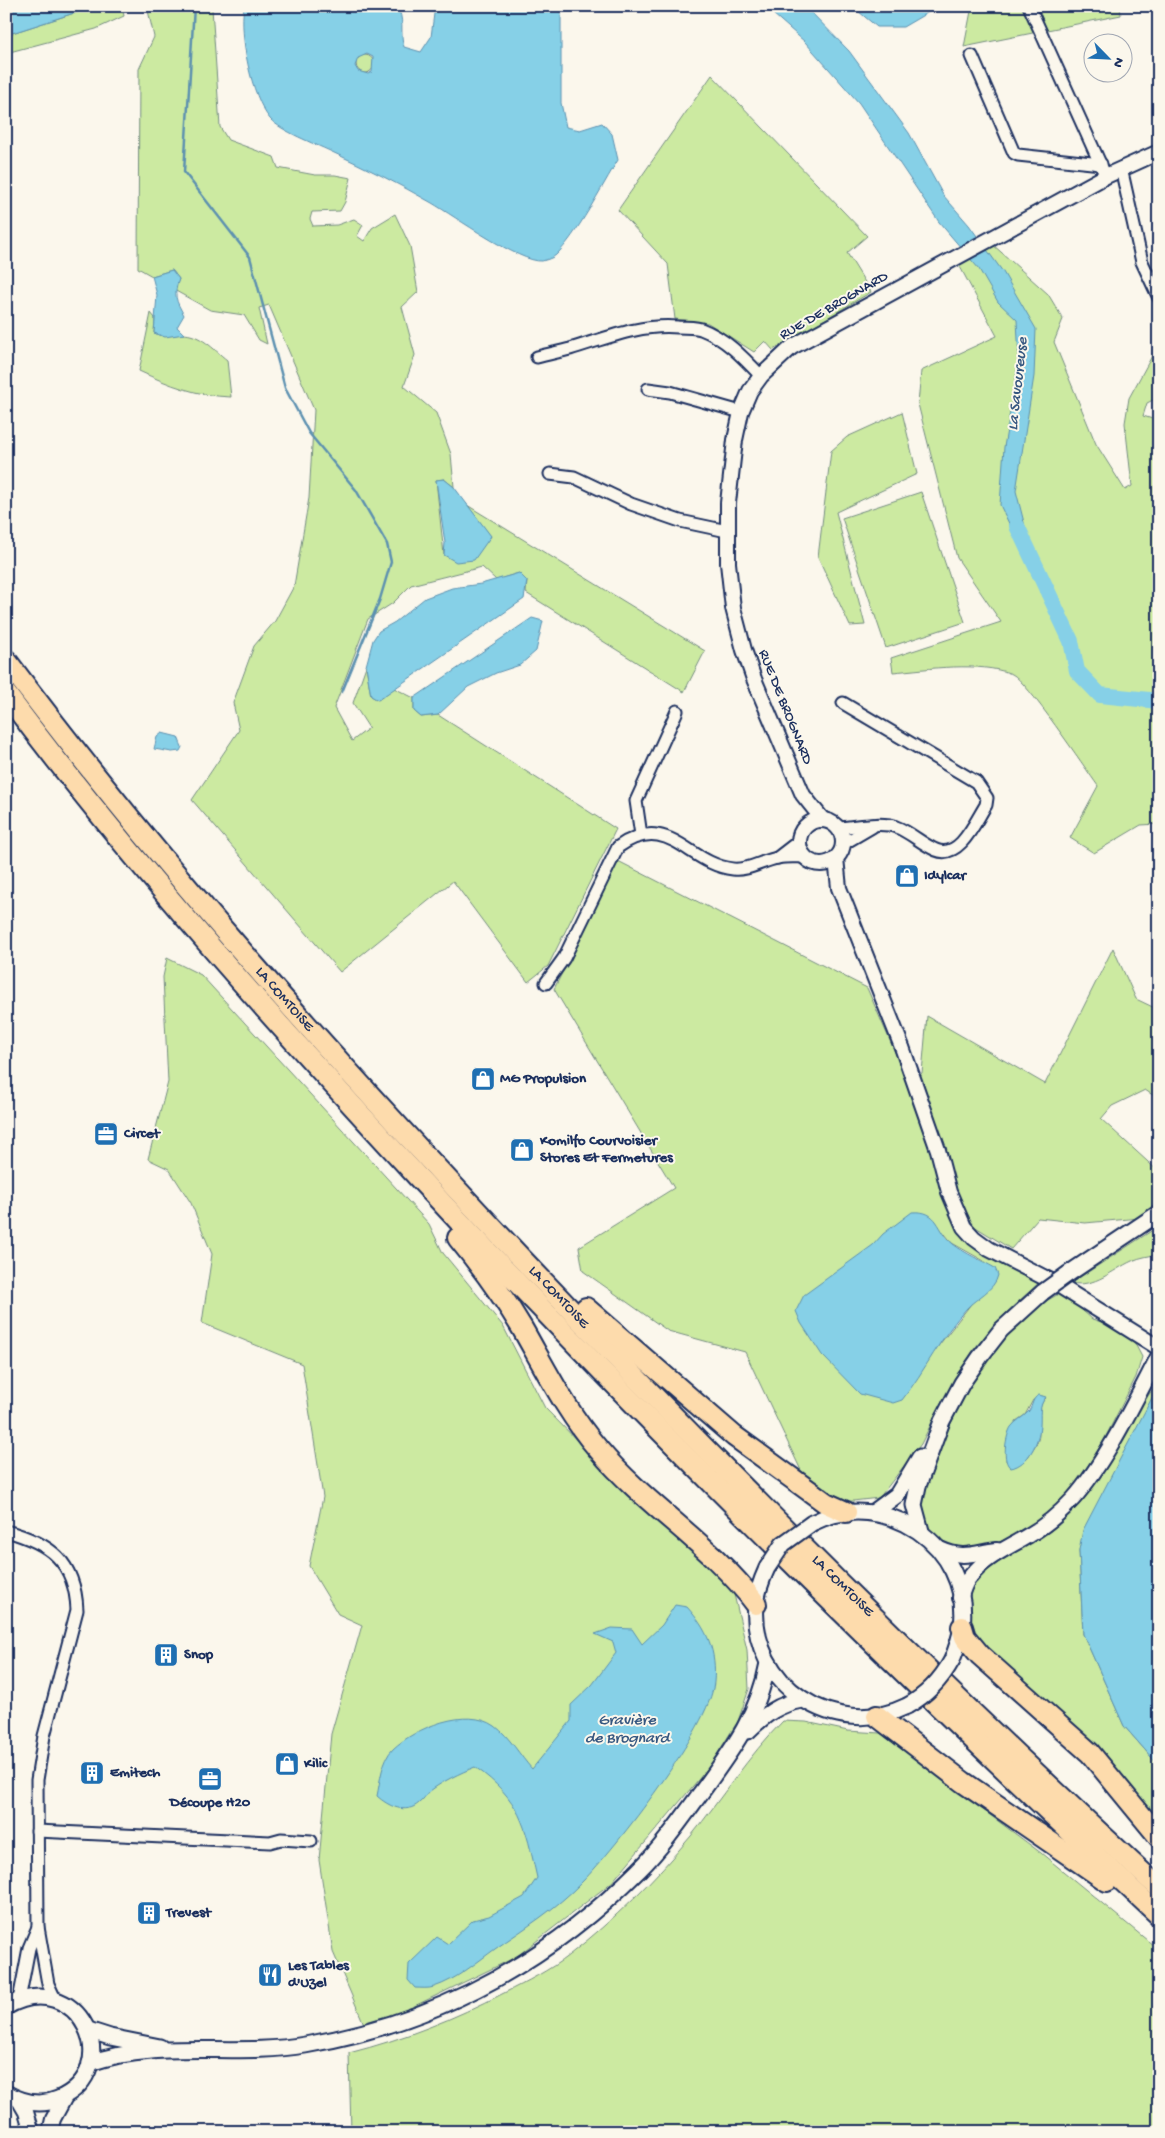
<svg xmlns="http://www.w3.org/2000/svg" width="1165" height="2138" viewBox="0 0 1165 2138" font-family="'Gochi Hand',sans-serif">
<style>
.green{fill:#cceaa1;stroke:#748c80;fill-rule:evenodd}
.water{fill:#86d0e7;stroke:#5b90b0;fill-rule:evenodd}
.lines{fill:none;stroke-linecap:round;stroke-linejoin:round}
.stream{stroke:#5b90b0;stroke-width:2.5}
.river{stroke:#86d0e7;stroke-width:16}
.minor-casing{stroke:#1b2f5e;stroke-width:15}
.tertiary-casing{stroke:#1b2f5e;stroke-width:18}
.secondary-casing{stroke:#1b2f5e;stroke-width:19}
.motorway-casing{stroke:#1b2f5e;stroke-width:24}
.minor{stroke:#fbf7ec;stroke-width:11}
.tertiary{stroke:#fbf7ec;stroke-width:14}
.secondary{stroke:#fbf7ec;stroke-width:15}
.motorway{stroke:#fddbac;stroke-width:20}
.secondary-bridge-casing{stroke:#1b2f5e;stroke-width:19;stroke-linecap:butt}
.secondary-bridge{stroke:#fbf7ec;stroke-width:15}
.labels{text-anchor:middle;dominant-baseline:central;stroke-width:4;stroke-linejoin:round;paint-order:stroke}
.street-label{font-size:15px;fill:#1b2f5e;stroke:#fbf7ec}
.poi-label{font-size:15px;font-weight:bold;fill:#1b2f5e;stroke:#fbf7ec;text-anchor:start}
.water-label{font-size:16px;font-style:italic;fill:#365780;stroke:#fbf7ec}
</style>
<rect width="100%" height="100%" fill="#fbf7ec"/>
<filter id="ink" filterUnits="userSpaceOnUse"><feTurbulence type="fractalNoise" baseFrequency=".02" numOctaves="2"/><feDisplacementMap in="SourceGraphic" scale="10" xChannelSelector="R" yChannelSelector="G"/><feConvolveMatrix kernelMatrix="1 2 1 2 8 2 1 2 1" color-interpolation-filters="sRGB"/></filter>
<g filter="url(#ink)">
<g class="green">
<path d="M96,6H122L124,16L96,29L6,53V35Z"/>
<path d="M147,6L212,8L220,127L228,140L274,157L278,168L315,175H335L351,178L345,202L340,211L312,212L310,219L313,226L337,225L354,219L363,225L357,236L364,241L372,228L395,214L410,246L418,292L402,307L415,355L404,386L436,413L451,454L454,487L444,479L436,480L444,555L491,537L467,505L705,651L684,692L526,593L527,581L519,573L496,580L482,567L411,585L393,603L368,619L334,708L352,741L369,728L353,703L366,666L371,696L378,700L394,688L414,698V711L421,717L438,715L616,829L548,966L528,982L453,881L340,972L192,800L239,730L233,703L254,646L275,621L294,586L309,498L314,410L269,305L259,308L267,344L259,340L244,315L210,310L174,290L179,279L172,270L152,276L138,268L139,69L154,37Z"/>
<path d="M972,6H1120L1121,15L964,47Z"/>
<circle cx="365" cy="64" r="9"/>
<path d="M712,75L867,236L847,253L871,292L773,350L765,341L754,352L708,323L675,319L668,264L618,210Z"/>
<path d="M992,244L1048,294L1063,319L1054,342L1096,444L1125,490L1132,486L1125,423L1129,398L1159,343V397L1147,403L1143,416L1159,421V824L1141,825L1094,853L1070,838L1098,786C1085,768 1026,680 1012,674C979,661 928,669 893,672L891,658L1001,622L957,558L918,404L921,371L997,336L958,263Z"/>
<path d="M151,313L155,318L154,333C165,337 172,335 182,334C201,334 213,349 227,360L231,397C197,396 169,385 139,371Z"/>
<path d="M902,412L917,474L836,512L865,625L850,626L818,557L831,451L847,437Z"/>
<path d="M921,492L965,622L886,648L842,518Z"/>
<path d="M618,861L867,988L908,1082L922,1073L927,1016L1045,1084L1113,948L1136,999L1159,1010V1099L1145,1090L1112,1106L1101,1119L1159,1172V1203L1140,1218L1085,1223L1038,1218L1011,1249L974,1226L962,1204L950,1207C951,1250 1010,1266 1042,1280L1007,1312L974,1349L936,1414L921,1444L879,1498L844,1502L806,1481L745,1352L668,1331L583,1271L579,1247L674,1188L554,989ZM945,1234L952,1243L984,1261L971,1304L925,1363Z"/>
<path d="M167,958L201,975L429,1224L443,1253L503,1326L545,1408L615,1479L733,1590L747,1650L749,1689L738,1721L709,1767L612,1882L516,1957L402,2012L364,2024L333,1952L319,1860L331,1734L362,1625L338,1614L309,1566L323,1497L302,1364L202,1323L212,1254L191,1203L169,1169L148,1159L168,1082L163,977Z"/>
<path d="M1159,1226V1254C1150,1256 1140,1257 1132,1261C1112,1270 1095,1288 1071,1283Z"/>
<path d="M1062,1292L1092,1319L1114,1326L1132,1338L1142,1357L1136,1377L1104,1440L1075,1486L1057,1505L1022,1532L986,1548L951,1549C933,1535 921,1525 921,1502C946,1425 985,1331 1062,1292ZM1042,1396L1046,1398C1035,1407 1042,1427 1038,1440C1036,1446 1031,1451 1028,1457L1006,1461L1009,1432L1016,1421L1025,1415L1033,1400Z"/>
<path d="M1159,1382V1390L1155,1392L1079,1550L1083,1634L1124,1726L1159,1766V1825L977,1644C970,1627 963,1599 975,1582C987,1564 1041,1541 1062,1522C1090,1497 1110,1462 1128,1430C1137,1413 1146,1396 1159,1382Z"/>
<path d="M783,1721L806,1722L848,1731L880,1733L1041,1853L1159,1950V2132H351L349,2053C404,2039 454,2019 504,1993C526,1982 550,1970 569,1955C614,1920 655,1879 691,1836C722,1798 748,1756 783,1721Z"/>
</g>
<g class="water">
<path d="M6,6H96L6,35Z"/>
<path d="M244,6H396C406,18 399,33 404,47L421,52L431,37L435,6H561V103L566,127L580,130L602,123L612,134L618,160C602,186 577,235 556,255C553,258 546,260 542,261C520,263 454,216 432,203C399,184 365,167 330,151C315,144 281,131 270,119C251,96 239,35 244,6ZM367,54L373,57L372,72L368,74L358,71L355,66L358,58Z"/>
<path d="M764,6H805L849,51L909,133L943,195L969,225L1003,272L1036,329L1034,376L1016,491L1030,546L1019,544L1000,505L1004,447L1019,360L1017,320L998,302L979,269L939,222L859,103L805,42Z"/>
<path d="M852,6H939L903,27H877Z"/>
<path d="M172,270L179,279C173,295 176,301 184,315L177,327L184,334L165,337L154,333L157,295L152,276Z"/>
<path d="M444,479L454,487L491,536L474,560L456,562L444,555L445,543L436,480Z"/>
<path d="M519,573L527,581L524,599L378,700L371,696L366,666L373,640L379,631L395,622L425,598L452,588L481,584Z"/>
<path d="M532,618L543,621L536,651L520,665L496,673L468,687L438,715L421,717L414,711V698Z"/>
<path d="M162,733L178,737L182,747L180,751L172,752L154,749L157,737Z"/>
<path d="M912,1212C940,1210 936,1230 953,1244C966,1254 981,1260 995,1268L998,1275C995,1290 976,1298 967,1308C941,1336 925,1371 902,1400L893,1403L860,1394L822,1355L801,1323L796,1311L804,1295L873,1245L883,1234Z"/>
<path d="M1159,1390V1766L1124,1726L1083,1634L1079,1550L1083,1530L1155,1392Z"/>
<path d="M1039,1395L1046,1397C1038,1406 1041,1415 1040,1426C1039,1442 1028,1465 1011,1468C1001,1462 1006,1435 1011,1427C1016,1420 1023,1418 1029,1411C1033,1405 1032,1398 1039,1395Z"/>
<path d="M675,1605L687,1607C707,1629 717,1651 714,1682C711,1726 615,1849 582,1882C556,1909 525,1928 495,1949C477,1962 456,1980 434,1987C429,1989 421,1988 415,1988L408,1980L409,1964L437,1937L448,1944L473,1920L489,1916L524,1897L537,1878C525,1824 521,1800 475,1767C460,1773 443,1781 430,1791C426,1795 423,1800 419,1803C406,1815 388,1806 377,1796C380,1782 382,1759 393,1749C415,1728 467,1706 495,1726C510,1737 520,1756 532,1769L571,1721V1705L592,1685L616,1653L613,1642L595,1634L612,1628L632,1629L642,1644L662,1625Z"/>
</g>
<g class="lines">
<path class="stream" d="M194,6L184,172L250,257L285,388L309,433L356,490L387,544L391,562L380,599L342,692"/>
<path class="river" d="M1017,526L1071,641L1077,671L1100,695L1159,701"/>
<defs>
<g id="minor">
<path d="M1029,6L1103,170"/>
<path d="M972,56L1014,153L1018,155L1101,164"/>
<path d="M1121,168L1142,262L1159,298"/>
<path d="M537,357C548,354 559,352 570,349C607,338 638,324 678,327C685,327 694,327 701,329C725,338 743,357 761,376"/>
<path d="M648,389L670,392L741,412"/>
<path d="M550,474L574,477L631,504L680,521L727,531"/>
<path d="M838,828C853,827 883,821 896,827C910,832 922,844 936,850C960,860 976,820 986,805L987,798L976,782L843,703"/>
<path d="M641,835L636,801L677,711"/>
<path d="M843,844L872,827"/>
<path d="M777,858L799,841"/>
<path d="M546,983L564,958L618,847C669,811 687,864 733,869C749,871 763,860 778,858C786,856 796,857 805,857"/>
<path d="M6,1531C50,1543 75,1561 77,1610L44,1736L37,1780L38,1927L48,1984L55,1999"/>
<path d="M37,1831L270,1842L281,1839L311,1841"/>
<path d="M19,2000L29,1948L38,1927"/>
</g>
<g id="tertiary">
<path d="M823,820L803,795L754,679L744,650L733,608L728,563V503L735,440L741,412L750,391L761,376L792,347L1106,176L1159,152"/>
<circle cx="821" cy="842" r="22"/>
<path d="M836,858L839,888L902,1047L938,1150L949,1192L964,1227L974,1238L989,1249L1055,1283L1159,1348"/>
<path d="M940,1549C964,1560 973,1553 997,1550"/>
<path d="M960,1598C963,1591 965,1582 970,1577C985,1557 1008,1548 1029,1535C1045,1526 1060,1513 1073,1499C1106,1462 1136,1399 1159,1355"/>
<path d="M19,2100L26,2112L32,2132"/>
<path d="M50,2132L53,2119L66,2095"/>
</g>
<g id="secondary">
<path d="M1068,1274L1159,1213"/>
<path d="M874,1512L897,1495L920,1457"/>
<path d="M812,1523C884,1487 972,1545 962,1627C960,1638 956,1650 952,1660"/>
<path d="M921,1531L914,1505L918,1486L942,1421L962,1383L980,1357L1001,1330L1043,1292"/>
<path d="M767,1568C762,1579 757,1592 756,1604C749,1685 835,1741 907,1706"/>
<path d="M748,1731C765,1715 778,1704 802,1700"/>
<path d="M6,2007C78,1965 128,2069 58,2099C40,2107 22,2102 6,2093"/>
<path d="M88,2030L110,2037L160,2047"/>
<path d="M90,2063C158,2039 235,2057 305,2045C435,2023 546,1963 639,1870C662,1847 681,1820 700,1794C731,1751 758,1717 768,1663"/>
</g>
<g id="motorway">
<path id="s1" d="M6,660C164,871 340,1066 520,1257C726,1474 938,1685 1159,1888"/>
<path d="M6,694C132,863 274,1021 417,1176C654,1432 904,1677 1159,1915"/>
<path d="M458,1238C481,1266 503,1296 522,1328C546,1370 567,1413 599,1450C646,1506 712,1545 756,1604"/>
<path d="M586,1308L734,1436L826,1503L846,1512"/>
<path d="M962,1627L965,1637L980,1655L1090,1753L1159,1837"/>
<path d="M877,1716L963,1782L1107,1881"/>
</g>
</defs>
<use href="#minor" class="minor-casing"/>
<use href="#tertiary" class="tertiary-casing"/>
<use href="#secondary" class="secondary-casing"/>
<use href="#motorway" class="motorway-casing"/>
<use href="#minor" class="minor"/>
<use href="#tertiary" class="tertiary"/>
<use href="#secondary" class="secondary"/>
<use href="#motorway" class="motorway"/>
<defs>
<g id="secondary-bridge">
<path d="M1043,1292L1068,1274"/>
<path d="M767,1568L783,1544L812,1523"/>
<path d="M907,1706C927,1695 941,1680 952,1660"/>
</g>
</defs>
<use href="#secondary-bridge" class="secondary-bridge-casing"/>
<use href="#secondary-bridge" class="secondary-bridge"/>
</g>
</g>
<defs>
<symbol id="shop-square" viewBox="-11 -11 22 22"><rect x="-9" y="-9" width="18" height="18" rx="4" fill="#1f6fb2" stroke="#fbf7ec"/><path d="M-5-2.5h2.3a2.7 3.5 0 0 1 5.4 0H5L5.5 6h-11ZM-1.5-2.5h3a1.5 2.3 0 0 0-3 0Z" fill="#fff"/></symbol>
<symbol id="office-square" viewBox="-11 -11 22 22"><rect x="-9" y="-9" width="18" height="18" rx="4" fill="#1f6fb2" stroke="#fbf7ec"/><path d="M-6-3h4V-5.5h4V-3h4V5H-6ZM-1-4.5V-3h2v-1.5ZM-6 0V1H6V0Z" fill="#fff"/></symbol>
<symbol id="building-square" viewBox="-11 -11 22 22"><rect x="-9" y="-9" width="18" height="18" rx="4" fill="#1f6fb2" stroke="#fbf7ec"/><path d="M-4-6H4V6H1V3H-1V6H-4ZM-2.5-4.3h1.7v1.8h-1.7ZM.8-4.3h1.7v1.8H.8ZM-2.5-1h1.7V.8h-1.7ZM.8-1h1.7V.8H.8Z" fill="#fff"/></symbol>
<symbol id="restaurant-square" viewBox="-11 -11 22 22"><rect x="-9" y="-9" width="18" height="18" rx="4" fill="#1f6fb2" stroke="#fbf7ec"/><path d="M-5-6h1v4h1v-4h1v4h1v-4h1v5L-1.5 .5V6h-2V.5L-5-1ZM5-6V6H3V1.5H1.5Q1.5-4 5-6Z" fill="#fff"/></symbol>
</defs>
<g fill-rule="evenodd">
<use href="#shop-square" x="893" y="862" width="28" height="28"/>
<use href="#shop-square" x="469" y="1065" width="28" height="28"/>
<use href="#office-square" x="92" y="1120" width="28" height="28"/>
<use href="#shop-square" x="508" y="1136" width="28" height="28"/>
<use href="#building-square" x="152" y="1641" width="28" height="28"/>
<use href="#shop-square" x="273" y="1750" width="28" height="28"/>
<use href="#building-square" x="78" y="1759" width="28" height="28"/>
<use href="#office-square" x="196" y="1765" width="28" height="28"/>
<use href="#building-square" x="135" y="1899" width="28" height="28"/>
<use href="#restaurant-square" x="256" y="1961" width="28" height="28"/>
</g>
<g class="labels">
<g class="street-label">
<text transform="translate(834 306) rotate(-30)">RUE DE BROGNARD</text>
<text transform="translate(785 707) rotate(68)">RUE DE BROGNARD</text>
<text stroke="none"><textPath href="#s1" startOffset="439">LA COMTOISE</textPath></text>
<text stroke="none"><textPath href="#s1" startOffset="844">LA COMTOISE</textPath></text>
<text stroke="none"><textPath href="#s1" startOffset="1249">LA COMTOISE</textPath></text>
</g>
<g class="poi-label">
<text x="924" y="876">Idylcar</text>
<text x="500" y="1079">MG Propulsion</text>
<text x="124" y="1134">Circet</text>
<text x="540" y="1141">Komilfo Courvoisier<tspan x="540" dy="17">Stores Et Fermetures</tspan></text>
<text x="184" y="1655">Snop</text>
<text x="304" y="1764">Kilic</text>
<text x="110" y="1773">Emitech</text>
<text x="210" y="1803" text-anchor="middle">Découpe H20</text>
<text x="166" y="1913">Trevest</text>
<text x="288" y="1966">Les Tables<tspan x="288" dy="17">d'Uzel</tspan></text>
</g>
<g class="water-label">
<text transform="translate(1019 384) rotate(-84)">La Savoureuse</text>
<text x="627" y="1721">Gravière<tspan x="627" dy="18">de Brognard</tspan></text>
</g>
</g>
<rect width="1165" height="2138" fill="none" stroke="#fbf7ec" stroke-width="25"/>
<rect x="12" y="12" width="1140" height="2113" fill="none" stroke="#1b2f5e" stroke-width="2" filter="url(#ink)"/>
<g transform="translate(1108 58) rotate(114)"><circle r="24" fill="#fbf7ec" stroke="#a1a7b3"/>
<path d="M0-4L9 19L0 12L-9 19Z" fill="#1f6fb2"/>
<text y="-8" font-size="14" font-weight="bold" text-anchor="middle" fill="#1b2f5e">N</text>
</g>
</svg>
